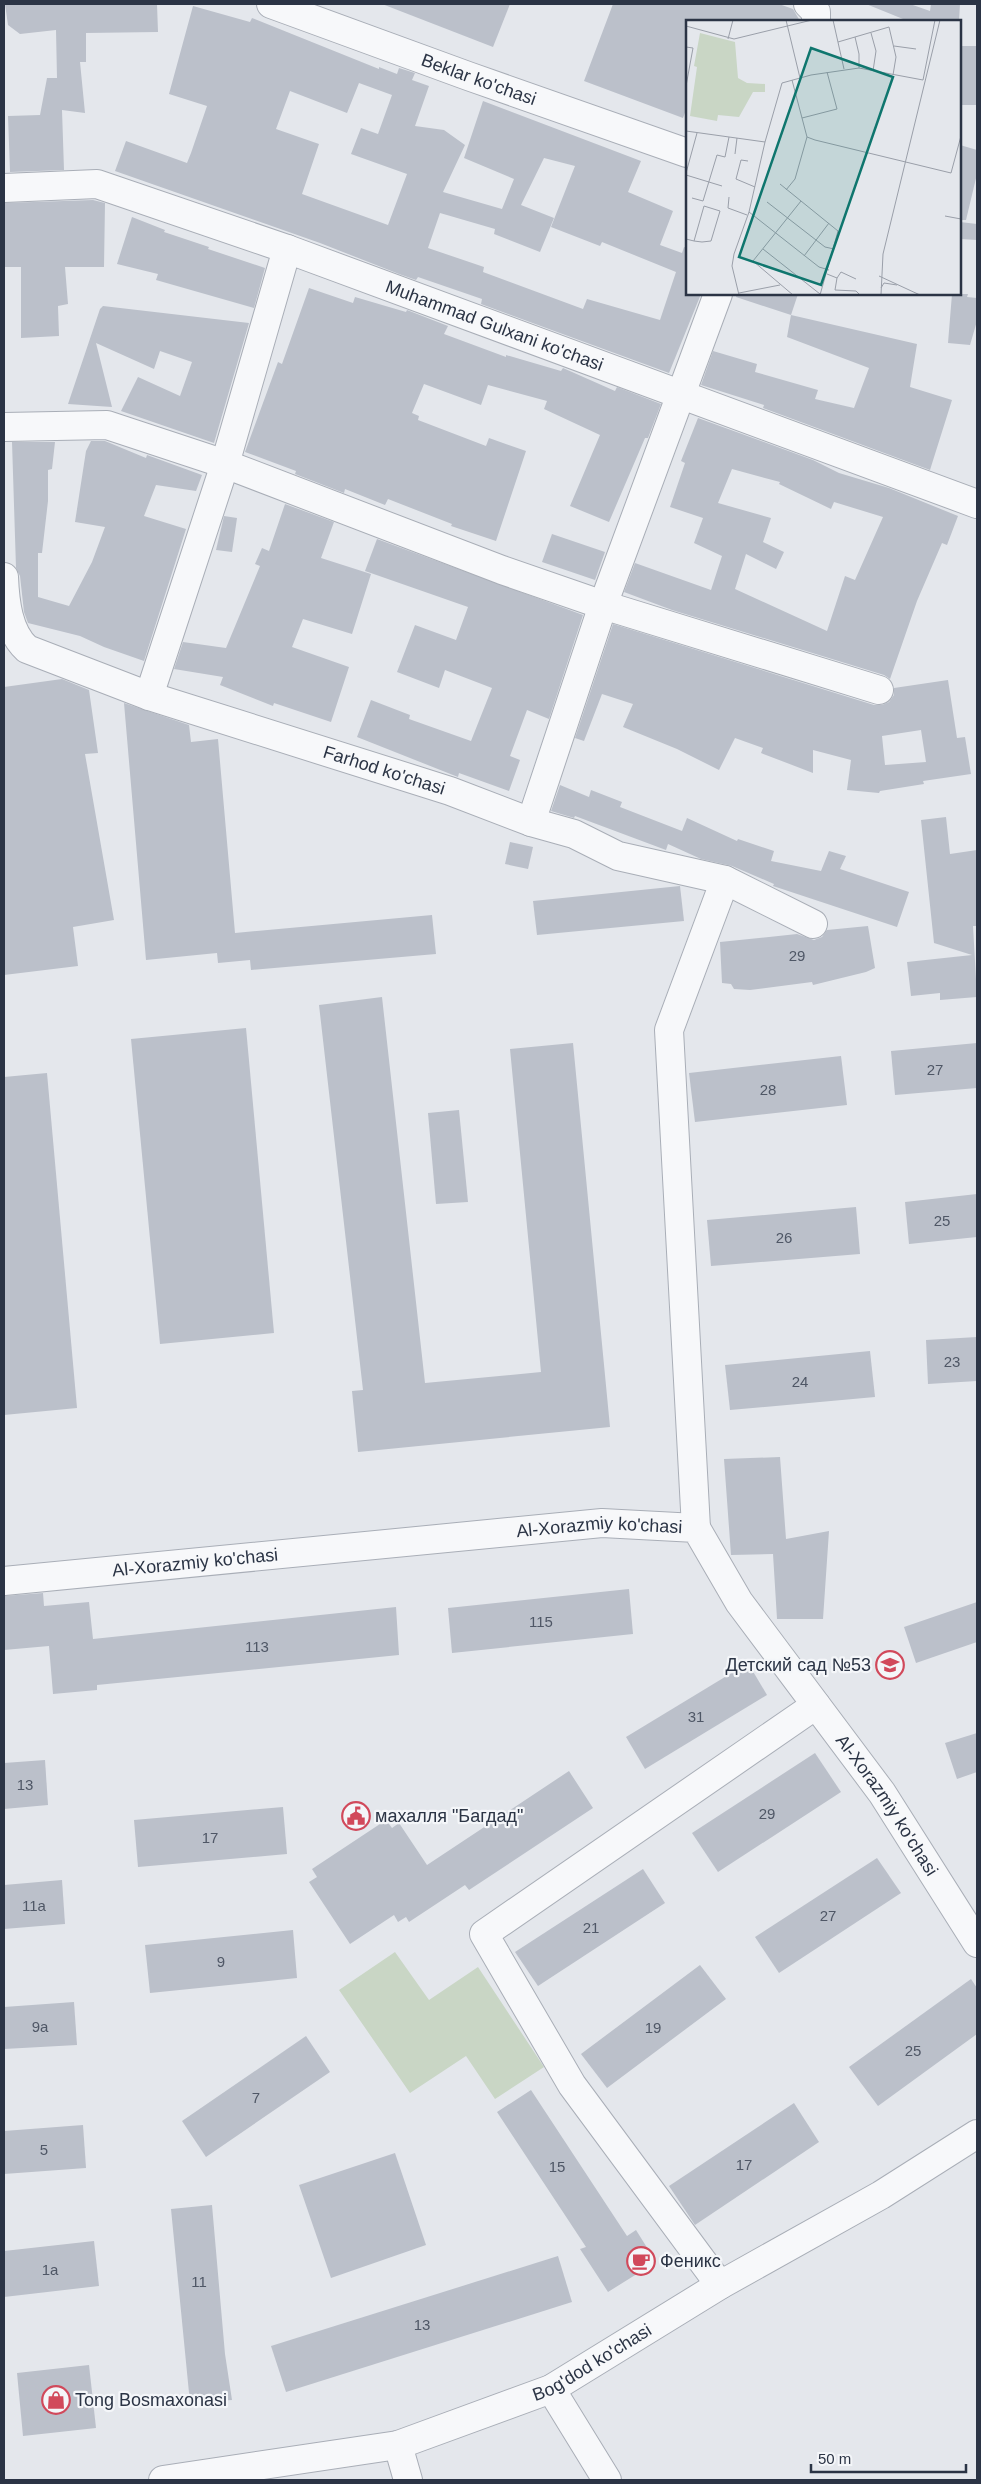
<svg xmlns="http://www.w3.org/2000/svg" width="981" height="2484" viewBox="0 0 981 2484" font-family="Helvetica,sans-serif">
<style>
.green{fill:#c9d6c5}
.building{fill:#bbc0ca;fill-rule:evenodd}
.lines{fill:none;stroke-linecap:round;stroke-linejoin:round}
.minor-casing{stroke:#a9aeb7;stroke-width:30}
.minor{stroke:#f7f8fa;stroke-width:28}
.labels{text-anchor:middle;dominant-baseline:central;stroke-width:4.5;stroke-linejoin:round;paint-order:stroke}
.number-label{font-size:15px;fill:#4f5766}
.street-label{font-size:18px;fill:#2b3445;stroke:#f4f6f9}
.poi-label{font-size:18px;fill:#2b3445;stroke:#f4f6f9;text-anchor:start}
.inset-road{fill:none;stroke:#9a9fa9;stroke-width:1}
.view{fill:#0f766e;fill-opacity:0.15;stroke:#0f766e;stroke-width:2.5}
.inset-edge{fill:none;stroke:#2b3445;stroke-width:2.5}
</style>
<rect width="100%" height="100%" fill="#e4e7ec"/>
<path class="green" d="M395,1952L429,2000L478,1967L544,2067L495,2099L466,2056L410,2093L339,1990Z"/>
<g class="building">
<path d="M5,4H157L158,32L86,33V62H80L85,113L62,110L64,170L10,172L8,116L40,115L47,78H57L56,30L20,34L8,25Z"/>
<path d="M382,4H510L493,47Z"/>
<path d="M613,4H779L793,9L800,21H687V107L683,118L584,81Z"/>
<path d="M866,4H910L930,11L931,4H960L959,21H908Z"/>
<path d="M193,6L250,22L252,18L379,69V67L397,74L399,68L415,73L412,80L429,86L415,126L444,130L465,145L443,192L502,209L514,179L464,158L483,101L641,161L628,192L673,211L660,245L682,253L684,247L687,248V294H701L669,373L481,304L482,299L418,277L416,280L399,274L320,243L115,171L126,141L187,163L191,153L207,106L169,94ZM359,83L392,95L378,134L361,128L351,154L407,174L388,225L302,194L319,144L276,129L290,91L347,113ZM544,158L575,166L551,227L600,246L602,242L676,272L660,320L587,299L583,309L483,272L484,267L428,248L440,213L495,229L494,234L540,252L554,218L521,205Z"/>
<rect x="960" y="46" width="17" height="59"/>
<path d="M960,145L977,150V174L966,220H960Z"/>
<path d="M93,200L105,203L104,267H65L68,304L58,306L59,336L21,338V267H4V203Z"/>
<path d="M132,217L165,230L164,232L209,247L208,249L265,268L254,308L156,280L158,274L117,264Z"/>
<path d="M960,222L977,224V240L960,239Z"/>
<path d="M309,288L353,303L355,297L406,312L407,310L448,326L444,334L506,357V355L561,371L563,368L615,391L617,387L661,404L648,438H645L609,522L570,506L600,435L544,409L547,401L488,385L481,405L424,384L412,413L419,416L418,420L486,446L489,438L526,451L496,541L451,526L452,524L388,499L385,505L345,489L344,493L295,474L296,471L245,452L278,362L282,364Z"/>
<path d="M737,294H798L791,315L736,297Z"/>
<path d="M952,294H968L967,297L977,298V321L970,345L948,343Z"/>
<path d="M103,306L249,323L214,443L121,411L138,377L180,396L192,362L160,351L154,369L96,343L112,407L68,404L100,309Z"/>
<path d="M791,315L917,344L910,387L952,400L930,470L763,408L764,405L701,385L713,351L757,364L755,372L818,390L815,399L854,408L869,368L787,337Z"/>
<path d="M698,418L813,460L839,473L889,488L958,516L947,545L942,543L917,601L890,679L884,675L672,610L624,592L635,563L711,590L722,556L694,543L703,518L670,507L685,463L681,461ZM732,469L780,482L779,484L831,509L834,502L883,517L855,580L845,576L827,631L735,589L746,554L776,569L784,552L763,542L771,518L718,503Z"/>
<path d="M91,441H105L146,458L147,455L202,475L196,491L156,485L144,516L186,529L144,661L104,647L80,636L28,623L24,612L20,576L16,568L12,442H55L52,469L48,470V501L42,553H38V597L69,606L92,562L105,527L75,522L86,451Z"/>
<path d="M285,504L334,522L321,558L371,574L352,634L303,619L292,647L349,667L331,722L274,703L273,706L220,685L223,677L174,669L183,642L226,648L260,566L255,564L262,548L269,551Z"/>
<path d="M224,516L237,518L232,552L216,550Z"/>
<path d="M552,534L605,552L595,580L542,562Z"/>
<path d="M377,539L583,615L549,719L527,710L510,756L520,760L509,791L459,773L458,777L357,737L371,700L410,715L409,719L471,741L492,688L445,670L439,688L397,672L415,625L456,640L468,607L365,571Z"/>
<path d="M613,624L874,705H882L889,702L894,695V688L948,680L957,738L965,737L971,774L923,781L924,784L880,791L879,793L847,790L851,760L813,750V773L761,753L763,748L735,738L719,770L677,749L623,727L633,704L602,694L584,741L575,738ZM921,730L926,762L885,765L882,736Z"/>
<path d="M62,679L89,690L98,753L85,754L114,920L73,927L78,966L4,975V687Z"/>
<path d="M124,703L189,725L191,742L218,739L235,933L432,915L436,954L251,970L250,960L218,963L217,953L146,960Z"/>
<path d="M560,785L589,797L591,790L622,802L620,807L682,831L687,818L737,841L738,839L774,851L771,861L821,871L829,851L846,856L840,869L909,892L897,927L773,886L774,884L732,866L701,859L668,844L666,850L575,816L574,818L551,811Z"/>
<path d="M946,817L950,854L977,850V926H973L977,997L940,1000V993L911,996L907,962L972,955L934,943L921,820Z"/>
<path d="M510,842L533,847L528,869L505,864Z"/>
<path d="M680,886L684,921L537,935L533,901Z"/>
<path d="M868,926L875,968L866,972L813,985L812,982L750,990L734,989L731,984L722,983L720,942L797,934L814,940L822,937L827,930Z"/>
<path d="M382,997L425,1383L541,1372L510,1049L573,1043L610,1427L358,1452L352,1391L363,1390L319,1005Z"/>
<path d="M246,1028L274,1333L160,1344L131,1039Z"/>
<path d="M977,1043V1088L895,1095L891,1051Z"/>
<path d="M841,1056L847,1105L695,1122L689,1073Z"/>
<path d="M47,1073L77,1408L4,1415V1077Z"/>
<path d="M459,1110L468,1202L436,1204L428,1113Z"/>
<path d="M977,1194V1237L909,1244L905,1202Z"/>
<path d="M856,1207L860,1254L711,1266L707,1220Z"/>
<path d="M977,1337V1381L928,1384L926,1340Z"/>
<path d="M870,1351L875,1397L730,1410L725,1365Z"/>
<path d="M780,1457L786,1539L829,1531L823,1619H777L773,1554L731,1555L724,1459Z"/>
<path d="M629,1589L633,1634L452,1653L448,1608Z"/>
<path d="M43,1593L44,1606L89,1602L93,1639L396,1607L399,1655L97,1685V1690L53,1694L49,1646L4,1650V1596Z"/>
<path d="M977,1602V1642L916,1663L904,1627Z"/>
<path d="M748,1663L767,1695L645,1769L626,1737Z"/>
<path d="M977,1733V1772L957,1779L945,1743Z"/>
<path d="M815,1753L841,1792L718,1872L692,1833Z"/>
<path d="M45,1760L48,1805L4,1809V1763Z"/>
<path d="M569,1771L593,1808L469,1890L465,1885L409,1922L406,1917L398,1922L394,1915L350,1944L309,1882L317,1877L312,1869L386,1820L392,1828L399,1823L427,1865Z"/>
<path d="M283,1807L287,1854L138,1867L134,1820Z"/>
<path d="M877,1858L901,1893L779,1973L755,1937Z"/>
<path d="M643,1869L665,1903L538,1986L515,1952Z"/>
<path d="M62,1880L65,1924L4,1929V1885Z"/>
<path d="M293,1930L297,1978L150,1993L145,1945Z"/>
<path d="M700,1965L726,1999L607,2088L581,2054Z"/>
<path d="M971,1979L977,1988V2034L878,2106L849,2067Z"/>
<path d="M74,2002L77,2045L4,2049V2007Z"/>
<path d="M306,2036L330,2072L206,2157L182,2121Z"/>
<path d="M531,2090L627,2236L636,2230L656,2262L608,2292L580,2249L586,2247L497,2112Z"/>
<path d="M794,2103L819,2142L695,2225L669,2186Z"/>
<path d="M83,2125L86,2168L4,2174V2131Z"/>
<path d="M395,2153L426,2245L331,2278L299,2185Z"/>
<path d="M212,2205L225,2354L232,2400L190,2403L171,2209Z"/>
<path d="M94,2241L99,2286L4,2297V2251Z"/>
<path d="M558,2256L572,2302L286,2392L271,2346Z"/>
<path d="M89,2365L96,2428L23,2436L17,2373Z"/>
</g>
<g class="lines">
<defs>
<g id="minor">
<path id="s1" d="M271,4L468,76L687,153"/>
<path d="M808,4L816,12V21"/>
<path id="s2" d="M4,188L97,184L287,249L977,504"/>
<path d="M4,427L107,425L225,464L502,570L603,605L879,690"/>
<path id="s3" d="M4,577C5,601 8,632 27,649L149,696L450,791L531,822L574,834L618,856L725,880L813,924"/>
<path d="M149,696L225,464L287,249"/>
<path d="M531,822L603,605L718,294"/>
<path d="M696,1528L669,1030L725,880"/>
<path id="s4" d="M4,1581L602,1523L696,1528L739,1602L882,1793L977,1943"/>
<path d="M720,2285L572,2085L484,1934L816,1705"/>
<path d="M551,2389L607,2480"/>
<path d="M398,2445L408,2480"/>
<path id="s5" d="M163,2480L398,2445L551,2389L720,2285L881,2195L977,2134"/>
</g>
</defs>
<use href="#minor" class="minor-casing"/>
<use href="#minor" class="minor"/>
</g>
<defs>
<symbol id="school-ring" viewBox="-11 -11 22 22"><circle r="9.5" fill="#f4f6f9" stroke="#d1495b" stroke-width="1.5"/><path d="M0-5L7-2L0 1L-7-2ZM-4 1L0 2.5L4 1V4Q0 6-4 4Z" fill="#d1495b"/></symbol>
<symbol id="civic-ring" viewBox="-11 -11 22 22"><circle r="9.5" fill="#f4f6f9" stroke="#d1495b" stroke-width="1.5"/><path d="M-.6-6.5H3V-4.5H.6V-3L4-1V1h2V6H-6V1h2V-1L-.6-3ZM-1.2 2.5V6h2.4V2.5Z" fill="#d1495b"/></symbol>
<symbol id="cafe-ring" viewBox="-11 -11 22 22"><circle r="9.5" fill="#f4f6f9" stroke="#d1495b" stroke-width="1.5"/><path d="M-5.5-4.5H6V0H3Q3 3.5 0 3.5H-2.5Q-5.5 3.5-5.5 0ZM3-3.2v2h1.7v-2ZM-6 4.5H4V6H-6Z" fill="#d1495b"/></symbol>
<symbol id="shop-ring" viewBox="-11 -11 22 22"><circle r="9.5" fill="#f4f6f9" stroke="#d1495b" stroke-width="1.5"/><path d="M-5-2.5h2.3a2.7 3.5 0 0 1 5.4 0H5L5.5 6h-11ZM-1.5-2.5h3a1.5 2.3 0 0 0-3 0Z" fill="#d1495b"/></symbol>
</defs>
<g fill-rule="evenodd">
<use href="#school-ring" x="874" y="1649" width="32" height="32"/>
<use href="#civic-ring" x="340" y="1800" width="32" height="32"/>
<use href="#cafe-ring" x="625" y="2245" width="32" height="32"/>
<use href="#shop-ring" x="40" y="2384" width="32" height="32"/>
</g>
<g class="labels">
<g class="number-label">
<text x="797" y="955">29</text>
<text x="935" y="1069">27</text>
<text x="768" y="1089">28</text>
<text x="942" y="1220">25</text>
<text x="784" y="1237">26</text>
<text x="952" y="1361">23</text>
<text x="800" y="1381">24</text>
<text x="541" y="1621">115</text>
<text x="257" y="1646">113</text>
<text x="696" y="1716">31</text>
<text x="25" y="1784">13</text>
<text x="767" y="1813">29</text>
<text x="210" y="1837">17</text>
<text x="34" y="1905">11a</text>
<text x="828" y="1915">27</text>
<text x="591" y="1927">21</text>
<text x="221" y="1961">9</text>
<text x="40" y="2026">9a</text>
<text x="653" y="2027">19</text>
<text x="913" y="2050">25</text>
<text x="256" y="2097">7</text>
<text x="44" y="2149">5</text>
<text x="744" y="2164">17</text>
<text x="557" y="2166">15</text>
<text x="50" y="2269">1a</text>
<text x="199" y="2281">11</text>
<text x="422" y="2324">13</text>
</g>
<g class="street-label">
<text stroke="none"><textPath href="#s1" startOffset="221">Beklar ko'chasi</textPath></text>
<text stroke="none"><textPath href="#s2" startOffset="515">Muhammad Gulxani ko'chasi</textPath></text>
<text stroke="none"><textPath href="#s3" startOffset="455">Farhod ko'chasi</textPath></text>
<text stroke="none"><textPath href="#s4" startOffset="598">Al-Xorazmiy ko'chasi</textPath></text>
<text stroke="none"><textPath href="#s4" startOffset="192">Al-Xorazmiy ko'chasi</textPath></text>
<text stroke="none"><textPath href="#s4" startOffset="1032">Al-Xorazmiy ko'chasi</textPath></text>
<text stroke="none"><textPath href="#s5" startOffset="449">Bog'dod ko'chasi</textPath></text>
</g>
<g class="poi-label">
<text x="871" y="1665" text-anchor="end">Детский сад №53</text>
<text x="375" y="1816">махалля "Багдад"</text>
<text x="660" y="2261">Феникс</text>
<text x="75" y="2400">Tong Bosmaxonasi</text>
</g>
</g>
<g transform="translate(686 20)">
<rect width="275" height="275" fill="#e4e7ec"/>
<path d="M14,13L49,22L52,58L61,63L79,64V72H67L53,97L32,95L31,101L4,96L11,47L8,46Z" fill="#c9d6c5"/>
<path class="inset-road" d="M100,0L114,58M147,0L158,49M0,6L48,19L126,0M185,13L190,31L187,51M169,17L173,34V48M42,19L47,0M152,22L203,7L210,37L207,55M208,26L230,29M0,27L7,28L0,66M106,60L121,117L129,120L265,153L275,116M237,60L249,0M116,98L151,89L141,52M0,111L79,122L96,63L125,55L173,48L237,60M49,134L51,118M62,141L55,140L50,159L69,167M0,153L11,113M0,155L36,166M94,164L152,211L134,275M100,170L109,159L121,117M43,177L42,188L61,195M6,178L17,181L31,135L39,137L43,117M81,182L139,227L148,229M63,192L133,247L143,250M259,196L275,199M0,219L8,221L16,222L25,221L34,191L18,186L8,221M77,229L134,274M118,236L143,203M141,254L151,258L155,252L170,259M193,256L234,275M151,258L149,270L170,271L174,275M195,268L198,263L211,265M53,273L94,265M53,275L46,246L48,234L63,192L79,122M107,275L67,241L115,181M195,275L197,234L254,0"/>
<path class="view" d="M125,28L207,57L135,265L53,237Z"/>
<rect width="275" height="275" class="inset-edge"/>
</g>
<rect width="981" height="2484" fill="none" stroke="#2b3445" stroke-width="10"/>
<path d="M811 2464v8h155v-8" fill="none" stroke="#2b3445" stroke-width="2.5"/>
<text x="818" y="2464" font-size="15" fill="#2b3445" stroke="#f4f6f9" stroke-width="4" paint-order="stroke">50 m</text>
</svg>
